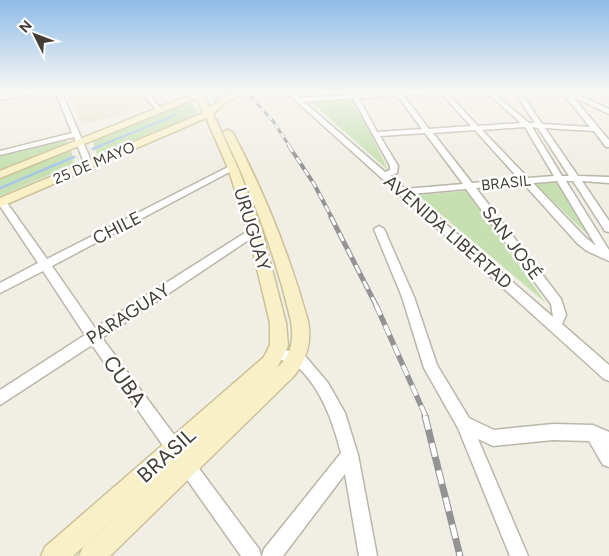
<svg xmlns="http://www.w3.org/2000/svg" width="609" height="556" viewBox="0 0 609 556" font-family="Figtree,sans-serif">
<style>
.education{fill:#e8e3d0}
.green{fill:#c7e0b2}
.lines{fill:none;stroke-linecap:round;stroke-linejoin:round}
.stream-far1{stroke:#a7c6e7;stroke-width:2}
.stream{stroke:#a7c6e7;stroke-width:2.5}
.street-casing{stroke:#bab6a9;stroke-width:3}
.secondary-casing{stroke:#cbc299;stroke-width:3}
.street{fill:#fff;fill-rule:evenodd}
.secondary{fill:#f8f1c7;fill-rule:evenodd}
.rail-far4-casing{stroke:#939393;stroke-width:3}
.rail-far3-casing{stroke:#939393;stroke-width:4}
.rail-far2-casing{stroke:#939393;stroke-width:5}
.rail-far1-casing{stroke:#939393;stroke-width:5.5}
.rail-casing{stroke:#939393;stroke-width:7}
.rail-far4{stroke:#fff;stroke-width:2;stroke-dasharray:5.5;stroke-linecap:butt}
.rail-far3{stroke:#fff;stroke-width:2.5;stroke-dasharray:7;stroke-linecap:butt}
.rail-far2{stroke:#fff;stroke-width:3;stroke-dasharray:9;stroke-linecap:butt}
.rail-far1{stroke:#fff;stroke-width:4;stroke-dasharray:11;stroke-linecap:butt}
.rail{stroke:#fff;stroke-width:5;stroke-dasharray:14;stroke-linecap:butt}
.labels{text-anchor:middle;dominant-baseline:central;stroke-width:5;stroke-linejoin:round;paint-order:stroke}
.far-street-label{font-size:15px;fill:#423e35;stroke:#fff}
.street-label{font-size:18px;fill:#423e35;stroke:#fff}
.near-street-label{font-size:21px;fill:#423e35;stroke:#fff}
</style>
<rect width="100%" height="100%" fill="#f0eee5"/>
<path class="education" d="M66,91H139L152,107L82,125Z"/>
<g class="green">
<path d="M353,97L388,170L311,102Z"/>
<path d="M190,101L198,114L97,155L93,142Z"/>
<path d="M65,139L67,144L0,170V156Z"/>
<path d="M71,150L74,164L0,196V179Z"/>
<path d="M558,182L593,240L535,184Z"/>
<path d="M466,191L546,303L418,195Z"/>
</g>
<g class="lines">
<g class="stream-far1">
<path d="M213,100L232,91"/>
<path d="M97,147L176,115"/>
</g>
<g class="stream">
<path d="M93,149L100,146"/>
<path d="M0,188L74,157"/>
</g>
<defs>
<g id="street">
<path d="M30,91H41L0,100V96Z"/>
<path d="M55,91H61L93,165L92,167L85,165L74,137L0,155V151L72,133Z"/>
<path d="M141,91H147L161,109V111H157Z"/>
<path d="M285,91H291L300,98L351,95L349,91H355L357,94L394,91H436L433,93L403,95L429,129L471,126L439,91H445L478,126L521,123L485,91H491L529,123H535L514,91H520L542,124L590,127L561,91H570L609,109V114L572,96L609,140V147H606L594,131L545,128L578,176L609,177V183L582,181L609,221V232L605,231L573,181H566L609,250V261L587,251L577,243L524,184L476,188L561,299L566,315L562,324L609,365V381L604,379ZM397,95L422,129L377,132L359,98ZM353,98L390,166V170L385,172L304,102ZM525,127L554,176L528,178L482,130ZM532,127L538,128L569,176H562ZM475,130L519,179L472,183L433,133ZM425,133L463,184L405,189L390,176L397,173L398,166L380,136ZM557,181L596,246L585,237L533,183ZM466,189L551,304L553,317L411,194Z"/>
<path d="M230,166L237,168L52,266L95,328L251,229H259L260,231L259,233L102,338L259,549L261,556H241L92,345L0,405V390L85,335L43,271L0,293V283L38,263L0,206V200H5L47,259Z"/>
<path d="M379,226L384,229L414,297L437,365L469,418L494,430L553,424L593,425L609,432V467L603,465L589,441L553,440L493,446L478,439L528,556H510L458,428L424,368L402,297L374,229Z"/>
<path d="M277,347L306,357L328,383L345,413L358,455L377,556H359L345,474L283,556H262L264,549L341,453C333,422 322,390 298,367C292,362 280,360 272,357L270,353L272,349Z"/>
</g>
<path id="secondary" d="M194,91H210L204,95L210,108C221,98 234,90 249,91L225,103L213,114L238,168L262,231L286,323L288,346L277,368C292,355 294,340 291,321C276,257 252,192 223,133L225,131L228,130L233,133C264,192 290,256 308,321C312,342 307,359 294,376L110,556H79L83,547L196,443L73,556H41L45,547L264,357L270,345V323L248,231L228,168L206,118L0,207V198L203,113L197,98L0,178V171L195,93Z"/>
</defs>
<use href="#street" class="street-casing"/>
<use href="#secondary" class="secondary-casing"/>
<use href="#street" class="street"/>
<use href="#secondary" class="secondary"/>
<defs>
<path id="rail-far4" d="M246,91L273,121L290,147"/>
<path id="rail-far3" d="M289,146L314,184L332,218"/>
<path id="rail-far2" d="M331,217L377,307"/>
<path id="rail-far1" d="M376,305L426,417"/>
<path id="rail" d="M425,416L460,556"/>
</defs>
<use href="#rail-far4" class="rail-far4-casing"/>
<use href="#rail-far3" class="rail-far3-casing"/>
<use href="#rail-far2" class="rail-far2-casing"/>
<use href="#rail-far1" class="rail-far1-casing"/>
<use href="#rail" class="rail-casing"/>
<use href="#rail-far4" class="rail-far4"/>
<use href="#rail-far3" class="rail-far3"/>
<use href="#rail-far2" class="rail-far2"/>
<use href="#rail-far1" class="rail-far1"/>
<use href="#rail" class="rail"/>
</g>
<linearGradient id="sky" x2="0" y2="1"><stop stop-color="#8ebbe8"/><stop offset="0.54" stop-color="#f8f7f3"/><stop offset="1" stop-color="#f8f7f3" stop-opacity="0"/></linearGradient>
<rect width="609" height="168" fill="url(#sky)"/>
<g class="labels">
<g class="far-street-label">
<text transform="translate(94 163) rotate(-23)">25 DE MAYO</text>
<text transform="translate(506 183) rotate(-6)">BRASIL</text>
</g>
<g class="street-label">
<text transform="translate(117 228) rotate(-27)">CHILE</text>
<text transform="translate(252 229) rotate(73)">URUGUAY</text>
<text transform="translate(448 232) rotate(41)">AVENIDA LIBERTAD</text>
<text transform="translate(512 243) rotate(53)">SAN JOSÉ</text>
<text transform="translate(128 314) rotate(-33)">PARAGUAY</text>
</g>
<g class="near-street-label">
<text transform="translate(125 381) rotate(54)">CUBA</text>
<text transform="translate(166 455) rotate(-42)">BRASIL</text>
</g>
</g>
<g transform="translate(35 35) rotate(312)" stroke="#ffffff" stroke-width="4" paint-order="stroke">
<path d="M0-4L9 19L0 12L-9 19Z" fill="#423e35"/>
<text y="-8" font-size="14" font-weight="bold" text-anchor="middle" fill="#423e35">N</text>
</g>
</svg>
